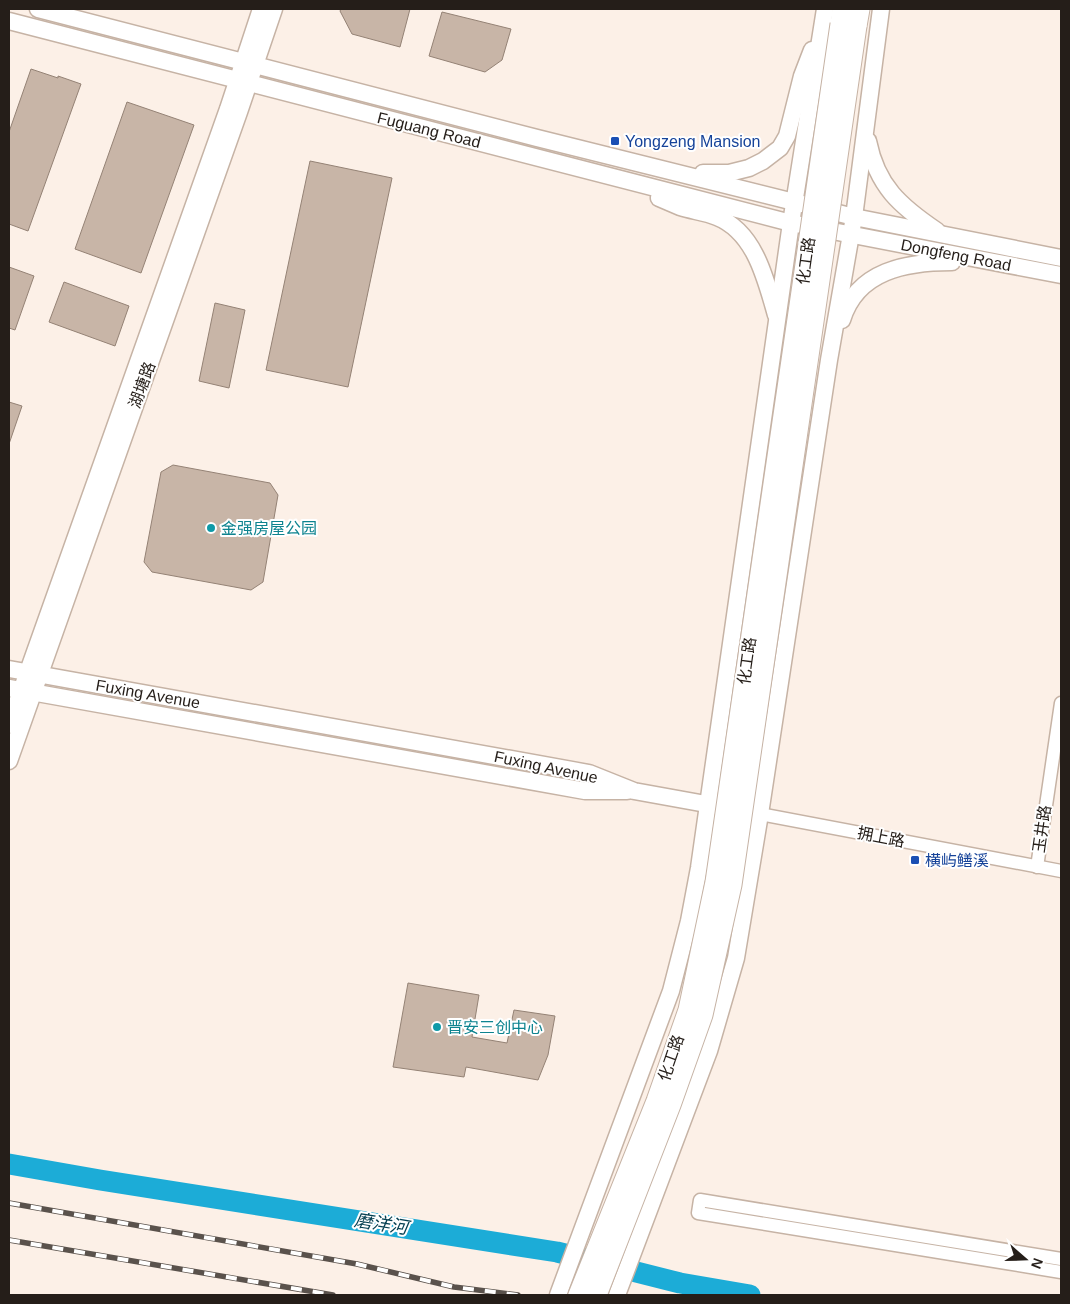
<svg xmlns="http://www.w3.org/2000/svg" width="1070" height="1304" viewBox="0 0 1070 1304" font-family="Helvetica,'Noto Sans SC',sans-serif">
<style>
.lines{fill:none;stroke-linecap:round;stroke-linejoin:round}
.river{stroke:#1cacd7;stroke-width:21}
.building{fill:#c8b5a7;stroke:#948275}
.minor-casing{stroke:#c6b3a5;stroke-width:15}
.major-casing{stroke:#c6b3a5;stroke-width:19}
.highway-casing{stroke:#c6b3a5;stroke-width:21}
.minor{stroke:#fff;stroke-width:12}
.major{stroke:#fff;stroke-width:16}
.highway{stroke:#fff;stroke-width:19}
.rail-casing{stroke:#5a524c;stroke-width:5.5}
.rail{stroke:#fff;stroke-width:4;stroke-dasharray:11;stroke-linecap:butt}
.highway-bridge-casing{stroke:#c6b3a5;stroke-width:21;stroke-linecap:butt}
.highway-bridge{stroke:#fff;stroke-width:19}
.transit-dot{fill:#1a4fb4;stroke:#fff;stroke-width:2}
.culture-dot{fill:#0f9aa8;stroke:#fff;stroke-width:2}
.labels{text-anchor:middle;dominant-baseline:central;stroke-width:4;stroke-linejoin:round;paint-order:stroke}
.street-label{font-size:16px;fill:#251e19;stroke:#fff}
.transit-label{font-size:16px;fill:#164399;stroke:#fff;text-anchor:start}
.culture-label{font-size:16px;fill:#0d838f;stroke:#fff;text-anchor:start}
.water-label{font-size:18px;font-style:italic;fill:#074153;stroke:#fff}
</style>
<rect width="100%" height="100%" fill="#fcf0e7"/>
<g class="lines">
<path class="river" d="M9,1164L100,1180L557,1252L680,1283L750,1295"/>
</g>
<g class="building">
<path d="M341,9H410L400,47L352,34L340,11Z"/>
<path d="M442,12L511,29L502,60L485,72L429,56Z"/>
<path d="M31,69L58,78V76L81,84L28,231L9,224V132Z"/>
<path d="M127,102L194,125L141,273L75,249Z"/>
<path d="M310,161L392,178L348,387L266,370Z"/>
<path d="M9,267L34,276L15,330L9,328Z"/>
<path d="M64,282L129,306L115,346L49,322Z"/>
<path d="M215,303L245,310L229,388L199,381Z"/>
<path d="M9,402L22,406L9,444Z"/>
<path d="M173,465L270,483L278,495L263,582L251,590L152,572L144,562L161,472Z"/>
<path d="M408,983L479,995L472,1037L507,1043L514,1010L555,1016L548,1055L538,1080L466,1067L464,1077L393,1067Z"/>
</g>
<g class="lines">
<defs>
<g id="minor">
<path d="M760,814L1061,871"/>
<path d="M1037,867L1061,703"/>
<path d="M1061,1259L700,1200L698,1213L1061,1272"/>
</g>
<g id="major">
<path d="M38,9L537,138L854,217L1061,258"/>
<path d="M9,21L791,223L1061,275"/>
<path d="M868,141C877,186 900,206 937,231"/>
<path d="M703,173H729L749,168L763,161L780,148L787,136L802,76L812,50"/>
<path d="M659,198C666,201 673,204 680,207C692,211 705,212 717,217C755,232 766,280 776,315"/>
<path d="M842,320C857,270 907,262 952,262"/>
<path d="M9,669L589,773L634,791L717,806"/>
<path d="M9,688L585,791H627"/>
<path d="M9,725L228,109L261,9"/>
<path d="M9,761L239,112L274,9"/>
<path d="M558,1295L671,991L689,921L699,868L791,223L825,9"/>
<path d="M617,1295L709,1051L736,958L760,814L829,360L854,217L881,9"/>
</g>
<g id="highway">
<path d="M840,24L842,9"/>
<path d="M857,26L860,9"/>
</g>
</defs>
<use href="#minor" class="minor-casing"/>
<use href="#major" class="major-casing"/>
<use href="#highway" class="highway-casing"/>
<use href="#minor" class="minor"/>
<use href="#major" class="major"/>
<use href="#highway" class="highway"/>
<defs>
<g id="rail">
<path d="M9,1203L357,1264L454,1287L518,1295"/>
<path d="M9,1240L333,1295"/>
</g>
</defs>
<use href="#rail" class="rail-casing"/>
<use href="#rail" class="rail"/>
<defs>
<g id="highway-bridge">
<path d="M578,1295L656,1101L688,1010L715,882L840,24"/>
<path d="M597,1295L671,1105L703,1015L732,885L857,26"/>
</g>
</defs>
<use href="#highway-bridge" class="highway-bridge-casing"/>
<use href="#highway-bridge" class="highway-bridge"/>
</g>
<g class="transit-dot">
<rect x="610" y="136" width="10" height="10" rx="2.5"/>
<rect x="910" y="855" width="10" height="10" rx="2.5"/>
</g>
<g class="culture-dot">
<circle cx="211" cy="528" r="5"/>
<circle cx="437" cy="1027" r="5"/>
</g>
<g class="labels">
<g class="street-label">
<text transform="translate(429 130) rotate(14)">Fuguang Road</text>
<text transform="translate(956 255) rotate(11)">Dongfeng Road</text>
<text transform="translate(806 261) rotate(-82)">化工路</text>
<text transform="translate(142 385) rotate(-70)">湖塘路</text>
<text transform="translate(747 661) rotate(-82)">化工路</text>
<text transform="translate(148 694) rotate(10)">Fuxing Avenue</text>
<text transform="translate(546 767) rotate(12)">Fuxing Avenue</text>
<text transform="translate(1042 829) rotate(-82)">玉井路</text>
<text transform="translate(881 837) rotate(11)">拥上路</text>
<text transform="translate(671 1058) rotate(-71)">化工路</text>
</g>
<g class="transit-label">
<text x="625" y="141">Yongzeng Mansion</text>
<text x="925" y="860">横屿鳝溪</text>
</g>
<g class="culture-label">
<text x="221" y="528">金强房屋公园</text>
<text x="447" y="1027">晋安三创中心</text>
</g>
<g class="water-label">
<text transform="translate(381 1224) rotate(9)">磨洋河</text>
</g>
</g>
<rect width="1070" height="1304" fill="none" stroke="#251e19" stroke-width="20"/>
<g transform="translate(1025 1259) rotate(110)" stroke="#ffffff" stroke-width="4" paint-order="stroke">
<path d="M0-4L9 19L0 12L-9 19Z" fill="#251e19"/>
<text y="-8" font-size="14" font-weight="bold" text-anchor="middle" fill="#251e19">N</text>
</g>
</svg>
